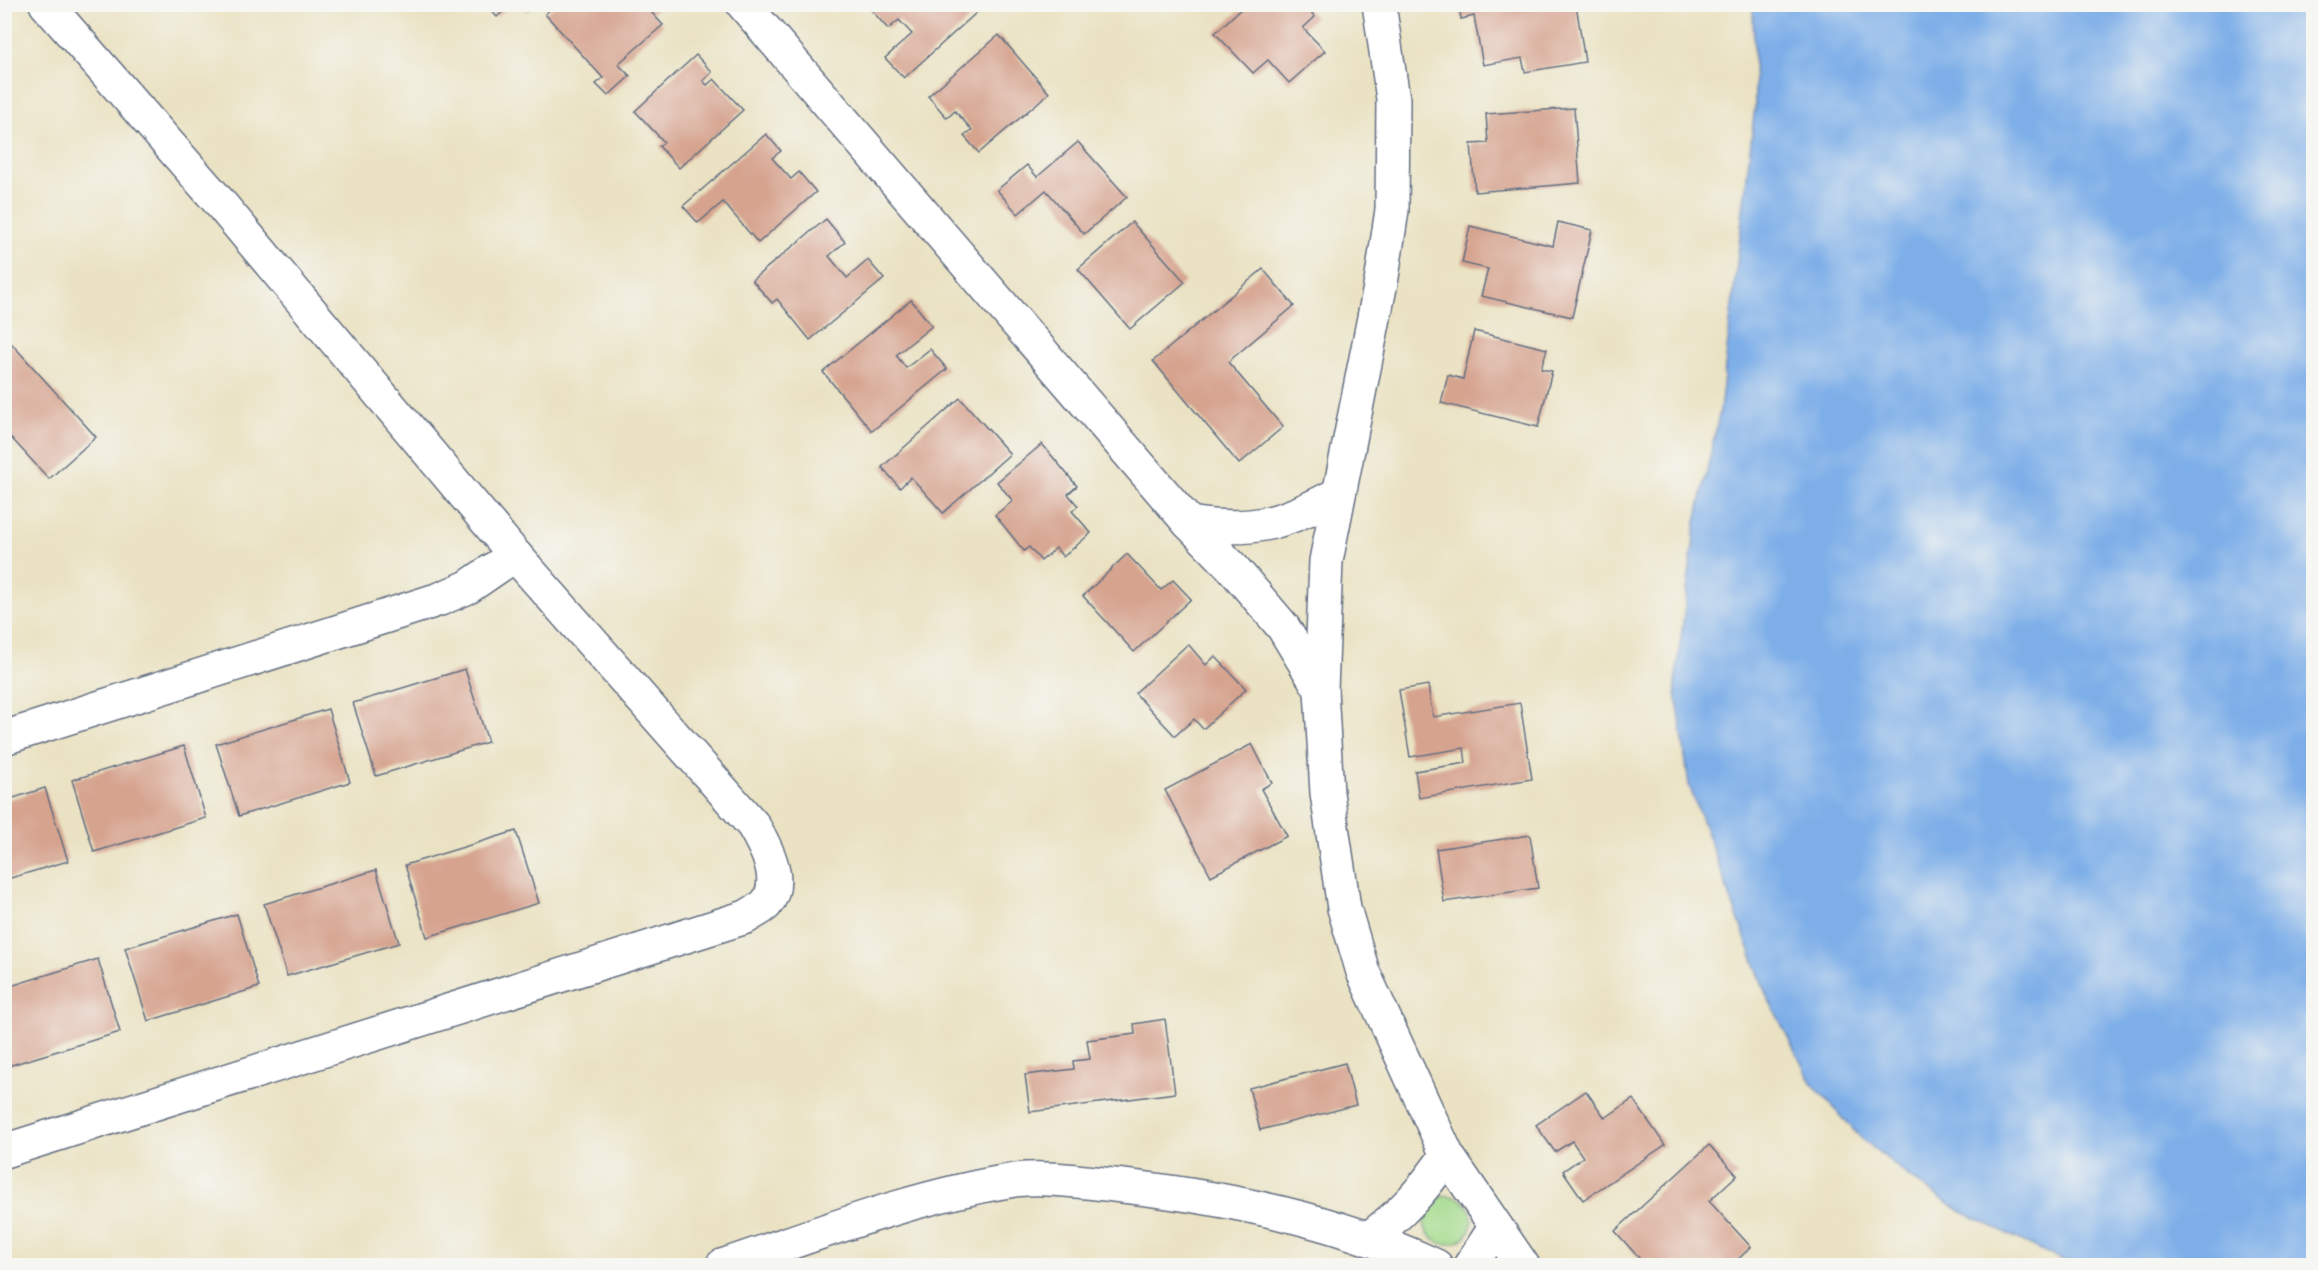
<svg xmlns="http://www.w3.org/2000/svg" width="2318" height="1270" viewBox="0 0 2318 1270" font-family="Vollkorn,serif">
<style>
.green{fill:#a4db8d;stroke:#608576;stroke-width:1.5}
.water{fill:#7daee8;stroke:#4c6ea3;stroke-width:1.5}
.building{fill:#d6a38e}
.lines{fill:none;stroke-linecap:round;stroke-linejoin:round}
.minor-casing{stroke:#636e81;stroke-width:36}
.minor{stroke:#fff;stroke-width:33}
</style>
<rect width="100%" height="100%" fill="#f6f6f2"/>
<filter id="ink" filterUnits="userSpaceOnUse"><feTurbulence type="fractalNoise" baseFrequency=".0167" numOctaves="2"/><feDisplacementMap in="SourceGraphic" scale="12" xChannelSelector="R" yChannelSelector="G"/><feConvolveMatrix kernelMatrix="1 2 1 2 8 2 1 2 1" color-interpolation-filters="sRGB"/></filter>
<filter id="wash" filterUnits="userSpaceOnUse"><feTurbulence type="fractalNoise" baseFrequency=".008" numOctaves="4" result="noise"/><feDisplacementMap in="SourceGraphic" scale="24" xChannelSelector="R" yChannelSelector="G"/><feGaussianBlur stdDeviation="1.35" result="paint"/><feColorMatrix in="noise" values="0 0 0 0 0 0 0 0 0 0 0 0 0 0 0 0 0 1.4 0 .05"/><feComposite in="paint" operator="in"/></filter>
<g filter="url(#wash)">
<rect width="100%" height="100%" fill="#eae2c2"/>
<circle class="green" cx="1448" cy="1220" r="24"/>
<path class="water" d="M1753,4L2313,5V1265H2080L2062,1260L1962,1212L1912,1179L1860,1137L1811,1082L1766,994L1689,785L1675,684L1696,522L1720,410L1738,254L1755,106Z"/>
<g id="blocks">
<g class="building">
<path d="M485,4H511L497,17Z"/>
<path d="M521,4H535L527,11Z"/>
<path d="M556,4H661L652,13L663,25L618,64L630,76L608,96L596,84L603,78L545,14Z"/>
<path d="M866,4H986L904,78L885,58L912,34L899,20L888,29Z"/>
<path d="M1246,4H1304L1315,17L1303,28L1325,51L1289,83L1268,60L1253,73L1215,33Z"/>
<path d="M1459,4H1576L1585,62L1525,72L1522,58L1483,65L1474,16L1461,19Z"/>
<path d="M999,35L1049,93L979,153L964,136L972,130L955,111L947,118L928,96Z"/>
<path d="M696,55L712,72L703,81L707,85L714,79L743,110L679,168L659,146L664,142L635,111Z"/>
<path d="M1574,108L1580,183L1475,192L1471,144L1488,143L1486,114Z"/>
<path d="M766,134L781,151L772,158L791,179L799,172L816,192L758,243L723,202L698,223L683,206Z"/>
<path d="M1078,142L1127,197L1084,234L1046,190L1018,214L997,190L1027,165L1037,177Z"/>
<path d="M826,219L845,242L829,256L847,278L868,260L884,279L810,340L777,299L772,303L752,280Z"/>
<path d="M1132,222L1185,282L1130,329L1078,269Z"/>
<path d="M1558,222L1592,230L1572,317L1481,296L1488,269L1462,263L1470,226L1553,246Z"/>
<path d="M1263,269L1294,306L1228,362L1283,427L1239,464L1153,361Z"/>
<path d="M911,300L932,326L896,355L906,368L930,349L947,369L872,431L823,372Z"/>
<path d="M1474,331L1547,349L1541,369L1552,371L1538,427L1441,403L1448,375L1463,379Z"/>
<path d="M11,343L96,437L49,479L4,430V349Z"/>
<path d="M960,398L1010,454L943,513L911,477L900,488L882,467Z"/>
<path d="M1042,444L1077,486L1068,494L1078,506L1072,511L1091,533L1063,557L1056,548L1041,561L1029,547L1024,551L995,515L1013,501L997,482Z"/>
<path d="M1127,554L1161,590L1173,580L1191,599L1134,652L1083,596Z"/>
<path d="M1188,644L1206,665L1215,656L1246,689L1203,729L1194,719L1175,736L1135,693Z"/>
<path d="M465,669L488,742L376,776L353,703Z"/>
<path d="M1428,685L1433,717L1520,703L1532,779L1419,798L1415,771L1466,763L1464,748L1410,757L1399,690Z"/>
<path d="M328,709L350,782L239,816L216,744Z"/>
<path d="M1252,744L1272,783L1261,789L1287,836L1211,876L1165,790Z"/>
<path d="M184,746L206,818L94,852L72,780Z"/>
<path d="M45,788L68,861L4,880V801Z"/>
<path d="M516,831L539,903L427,937L405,865Z"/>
<path d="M1530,835L1538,888L1444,902L1436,849Z"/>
<path d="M376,870L399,943L287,976L264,904Z"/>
<path d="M237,914L259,987L148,1021L125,948Z"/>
<path d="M98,959L120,1032L8,1066L4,1055V988Z"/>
<path d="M1165,1019L1175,1093L1030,1112L1025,1075L1074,1069L1073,1061L1090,1059L1087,1040L1135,1034L1134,1024Z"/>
<path d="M1345,1063L1356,1105L1260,1130L1249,1088Z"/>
<path d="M1586,1091L1605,1118L1633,1099L1665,1145L1583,1200L1563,1171L1583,1157L1572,1141L1555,1152L1536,1125Z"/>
<path d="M1709,1145L1737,1175L1709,1201L1751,1247L1731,1266H1646L1615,1231Z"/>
</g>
</g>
</g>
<g filter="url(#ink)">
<use href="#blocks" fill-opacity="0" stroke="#636e81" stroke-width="1.5"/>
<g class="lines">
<defs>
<g id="minor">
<path d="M743,4L1189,523L1232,567L1283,627L1321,690"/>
<path d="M1379,4L1393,99L1392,210L1382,277L1326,561L1321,690L1327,793L1344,908L1363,972L1447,1155L1523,1266"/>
<path d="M1189,523C1252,533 1283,524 1338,494"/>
<path d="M4,738L440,599L468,587L515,555"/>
<path d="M4,1151L746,917C752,913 761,909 766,904C785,880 765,846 753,825L515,555L214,196L46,4"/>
<path d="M1369,1238C1403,1213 1423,1190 1447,1155"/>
<path d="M722,1266C818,1234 914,1196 1015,1180C1046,1176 1083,1182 1114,1185C1223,1197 1335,1219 1436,1266"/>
<path d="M1470,1266L1495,1228"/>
</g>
</defs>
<use href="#minor" class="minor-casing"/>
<use href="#minor" class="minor"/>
</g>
</g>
<rect width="2318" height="1270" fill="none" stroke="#f6f6f2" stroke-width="24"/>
</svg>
